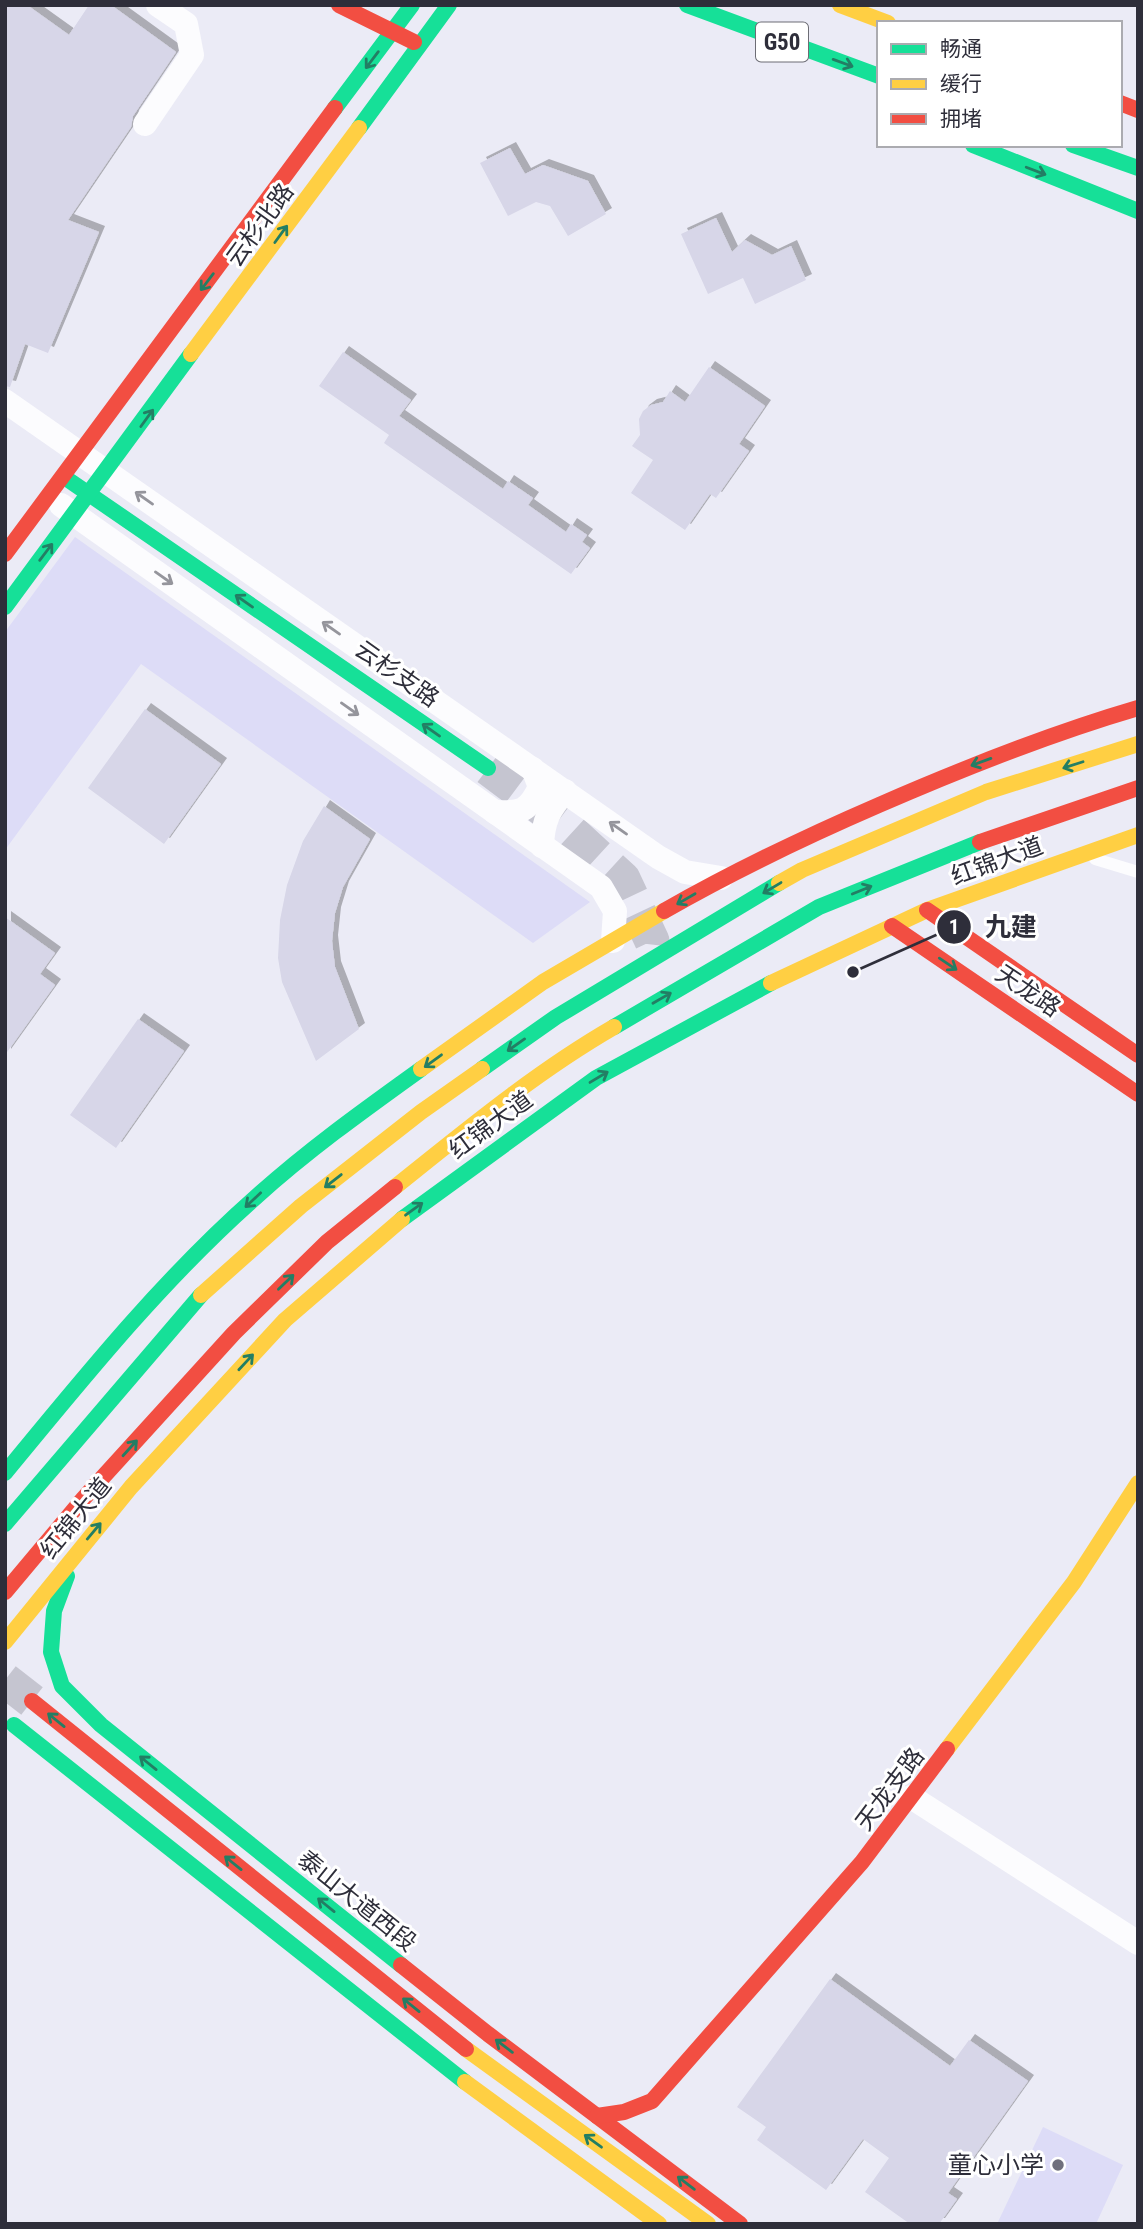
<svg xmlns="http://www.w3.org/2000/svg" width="1143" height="2229" viewBox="0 0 1143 2229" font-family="'Roboto Condensed','Noto Sans SC',sans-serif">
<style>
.green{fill:#dddcf7}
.building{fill:#d7d6e8;filter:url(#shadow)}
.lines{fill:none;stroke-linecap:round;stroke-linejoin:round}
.secondary-tunnel{stroke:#c5c5d0;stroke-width:35;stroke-dasharray:35 18;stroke-linecap:butt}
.lane{stroke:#fcfcfe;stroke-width:12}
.street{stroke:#fcfcfe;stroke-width:24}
.fast{stroke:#16e098;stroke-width:16}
.slow{stroke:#ffcf43;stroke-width:16}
.jam{stroke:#f24e42;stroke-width:16}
.oneway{stroke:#237e64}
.oneway2{stroke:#95959c}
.poi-dot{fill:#70707c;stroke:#fff;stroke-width:2.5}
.labels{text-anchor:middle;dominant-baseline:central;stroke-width:6;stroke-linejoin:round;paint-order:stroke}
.shield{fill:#fff;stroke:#6d6d75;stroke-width:2}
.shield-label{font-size:23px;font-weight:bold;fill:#2e2e3a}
.street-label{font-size:24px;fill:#2e2e3a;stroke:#fff}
.poi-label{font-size:24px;fill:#2e2e3a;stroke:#fff;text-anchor:end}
.leader{fill:none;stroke:#2e2e3a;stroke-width:2.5}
.callout-dot{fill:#2e2e3a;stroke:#fff;stroke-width:2.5}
.mark-label{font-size:21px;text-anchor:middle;font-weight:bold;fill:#fff}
.callout-label{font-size:26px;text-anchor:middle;font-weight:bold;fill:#2e2e3a;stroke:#fff;stroke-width:6;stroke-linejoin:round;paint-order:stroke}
</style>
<defs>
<filter id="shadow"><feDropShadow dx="6" dy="-6" stdDeviation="0" flood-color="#0004"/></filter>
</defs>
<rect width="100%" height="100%" fill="#ebebf6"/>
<g class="green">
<path d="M75,537L590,902L533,943L141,664L5,850V632Z"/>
<path d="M1043,2127L1123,2165L1096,2224H997Z"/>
</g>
<g class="building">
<path d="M5,5H27L69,35L89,5H111L176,52L133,116L131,127L68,220L99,232L48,353L25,344L10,387L5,386Z"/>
<path d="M510,148L525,174L543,165L588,181L606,214L568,236L550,206L536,202L508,216L480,163Z"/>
<path d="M716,218L732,252L745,240L772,255L791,246L806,280L755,304L743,278L708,294L681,234Z"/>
<path d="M343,352L411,400L399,416L503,489L508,481L533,498L528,505L566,532L571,524L587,535L582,542L590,548L571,574L384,443L389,435L319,386Z"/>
<path d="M709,367L765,406L739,444L749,451L716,498L710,494L685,530L631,493L653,460L632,446L640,435L639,419L643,411L651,405L663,402L670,391L685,402Z"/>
<path d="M145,709L221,764L164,844L88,788Z"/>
<path d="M324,806L370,839L343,887L335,913L332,941L335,967L359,1029L316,1061L282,982L278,958L280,920L287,885L303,841Z"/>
<path d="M5,917L55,953L40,974L55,985L5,1055Z"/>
<path d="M138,1019L184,1051L116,1148L70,1115Z"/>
<path d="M830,1979L950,2066L969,2040L1028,2081L948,2193L957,2199L939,2224H910L865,2192L889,2158L863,2139L826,2190L757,2140L766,2127L737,2107Z"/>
</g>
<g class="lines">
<g class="secondary-tunnel">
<path d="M488,768L564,825L623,879L652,941L651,950"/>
<path d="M5,1680L32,1701"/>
</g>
<path class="lane" d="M1095,859L1138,872"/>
<g class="street">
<path d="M145,124L192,55L186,24L158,5"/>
<path d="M5,401L658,857L685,872L721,878"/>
<path d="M61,505L601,887L615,911L613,941"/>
<path d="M495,812C521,813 528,812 540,787L533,769"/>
<path d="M542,846C543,820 549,810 565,791"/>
<path d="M911,1797L1138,1943"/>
</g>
<g class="fast">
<path d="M687,5L879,76"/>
<path d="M335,108L412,5"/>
<path d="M359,128L449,5"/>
<path d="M973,145L1138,211"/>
<path d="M1073,145L1138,168"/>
<path d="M70,481L488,768"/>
<path d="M5,607L191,354"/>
<path d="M614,1027L819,907L980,842"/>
<path d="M482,1069L556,1017L779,883"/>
<path d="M402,1219L596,1078L771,983"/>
<path d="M5,1473C84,1377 163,1279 256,1197C308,1150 364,1110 421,1069"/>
<path d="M5,1524L201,1295"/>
<path d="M67,1576L54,1611L51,1652L62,1686L101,1725L401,1965"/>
<path d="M14,1725L465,2082"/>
</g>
<g class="slow">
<path d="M840,5L888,23"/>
<path d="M191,354L359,128"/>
<path d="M779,883L802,870L986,792L1138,744"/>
<path d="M771,983L927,910L1138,835"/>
<path d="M421,1069L543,982L664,911"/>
<path d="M395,1187C465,1131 536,1072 614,1027"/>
<path d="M201,1295L301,1206L421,1112L482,1069"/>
<path d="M5,1642L131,1487L285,1320L402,1219"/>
<path d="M947,1749L1074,1582L1138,1483"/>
<path d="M466,2049L708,2224"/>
<path d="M465,2082L659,2224"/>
</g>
<g class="jam">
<path d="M339,5L414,42"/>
<path d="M1120,103L1138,110"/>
<path d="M5,554L335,108"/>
<path d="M980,842L1138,788"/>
<path d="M927,910L1138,1055"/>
<path d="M664,911C734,871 805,837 879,805C964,768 1049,734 1138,708"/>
<path d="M892,926L1138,1094"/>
<path d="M5,1592L83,1499L234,1333L327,1242L395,1187"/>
<path d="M32,1701L466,2049"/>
<path d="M401,1965L488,2034L740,2224"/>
<path d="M597,2116L624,2112L652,2101L862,1862L947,1749"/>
</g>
</g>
<defs><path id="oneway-shaft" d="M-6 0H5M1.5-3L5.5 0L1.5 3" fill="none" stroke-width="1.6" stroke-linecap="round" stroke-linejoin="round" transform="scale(1.75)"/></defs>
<g class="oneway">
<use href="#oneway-shaft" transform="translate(372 60) rotate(127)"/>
<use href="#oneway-shaft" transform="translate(843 63) rotate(20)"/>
<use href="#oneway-shaft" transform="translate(1036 171) rotate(21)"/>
<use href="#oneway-shaft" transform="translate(281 234) rotate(-54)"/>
<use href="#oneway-shaft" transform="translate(207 282) rotate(127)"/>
<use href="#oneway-shaft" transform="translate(147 418) rotate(-54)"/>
<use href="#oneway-shaft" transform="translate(46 552) rotate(-53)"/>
<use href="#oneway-shaft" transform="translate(244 601) rotate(-145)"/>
<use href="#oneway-shaft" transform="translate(431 730) rotate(-145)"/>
<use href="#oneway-shaft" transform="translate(981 762) rotate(160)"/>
<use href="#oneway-shaft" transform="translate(1073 765) rotate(162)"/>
<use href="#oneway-shaft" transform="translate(772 888) rotate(149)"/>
<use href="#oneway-shaft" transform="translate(862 890) rotate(-22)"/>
<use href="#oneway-shaft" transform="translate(686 899) rotate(150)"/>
<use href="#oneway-shaft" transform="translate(948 964) rotate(34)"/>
<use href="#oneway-shaft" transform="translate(662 998) rotate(-30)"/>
<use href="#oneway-shaft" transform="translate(516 1045) rotate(145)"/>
<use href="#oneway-shaft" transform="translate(433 1061) rotate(144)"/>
<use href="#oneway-shaft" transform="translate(599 1077) rotate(-31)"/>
<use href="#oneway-shaft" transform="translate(333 1181) rotate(142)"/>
<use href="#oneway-shaft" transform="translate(253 1200) rotate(137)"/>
<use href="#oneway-shaft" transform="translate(414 1209) rotate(-36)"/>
<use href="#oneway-shaft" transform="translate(286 1282) rotate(-44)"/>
<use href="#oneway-shaft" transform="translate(246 1362) rotate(-47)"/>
<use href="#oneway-shaft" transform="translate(130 1448) rotate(-48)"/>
<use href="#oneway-shaft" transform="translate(94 1531) rotate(-50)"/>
<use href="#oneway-shaft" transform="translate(56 1720) rotate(-141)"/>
<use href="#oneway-shaft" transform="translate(148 1763) rotate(-141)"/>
<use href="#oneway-shaft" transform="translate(233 1863) rotate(-141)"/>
<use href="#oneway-shaft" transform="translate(326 1905) rotate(-141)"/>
<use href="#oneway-shaft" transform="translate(411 2005) rotate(-141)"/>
<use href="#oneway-shaft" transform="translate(504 2046) rotate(-143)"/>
<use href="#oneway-shaft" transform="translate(593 2141) rotate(-144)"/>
<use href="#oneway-shaft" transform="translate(686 2183) rotate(-143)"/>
</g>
<g class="oneway2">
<use href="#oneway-shaft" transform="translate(144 498) rotate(-145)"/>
<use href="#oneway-shaft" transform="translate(164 578) rotate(35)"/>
<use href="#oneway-shaft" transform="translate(331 628) rotate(-145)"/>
<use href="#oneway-shaft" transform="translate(350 709) rotate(35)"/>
<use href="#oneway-shaft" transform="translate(618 828) rotate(-145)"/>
</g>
<circle class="poi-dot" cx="1058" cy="2165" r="7"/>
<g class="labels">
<rect class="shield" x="756" y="22.5" width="52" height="39" rx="5"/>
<g class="shield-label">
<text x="782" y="42">G50</text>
</g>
<g class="street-label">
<text transform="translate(260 225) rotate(-54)">云杉北路</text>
<text transform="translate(397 674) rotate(35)">云杉支路</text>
<text transform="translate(997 861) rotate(-20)">红锦大道</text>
<text transform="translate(1028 991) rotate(34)">天龙路</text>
<text transform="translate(491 1125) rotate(-36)">红锦大道</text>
<text transform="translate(76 1518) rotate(-51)">红锦大道</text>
<text transform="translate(890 1789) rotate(-53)">天龙支路</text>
<text transform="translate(357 1901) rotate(39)">泰山大道西段</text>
</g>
<g class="poi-label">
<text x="1044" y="2165">童心小学</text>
</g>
</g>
<path class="leader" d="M853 972L954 927"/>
<g class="callout-dot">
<circle cx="853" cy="972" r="7"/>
<circle cx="954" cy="927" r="18"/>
</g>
<g class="mark-label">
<text x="954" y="934">1</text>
</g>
<g class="callout-label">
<text x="1011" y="936">九建</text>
</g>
<rect width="1143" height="2229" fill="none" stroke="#2e2e3a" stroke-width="14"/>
<rect x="877" y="21" width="245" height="126" fill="#ffffff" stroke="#ababb0" stroke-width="2"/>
<rect x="891" y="44" width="35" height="10" fill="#16e098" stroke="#ababb0" stroke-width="2"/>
<text x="940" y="56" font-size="21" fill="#2e2e3a">畅通</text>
<rect x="891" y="79" width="35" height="10" fill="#ffcf43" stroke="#ababb0" stroke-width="2"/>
<text x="940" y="91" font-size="21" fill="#2e2e3a">缓行</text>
<rect x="891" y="114" width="35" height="10" fill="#f24e42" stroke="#ababb0" stroke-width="2"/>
<text x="940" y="126" font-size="21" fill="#2e2e3a">拥堵</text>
</svg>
